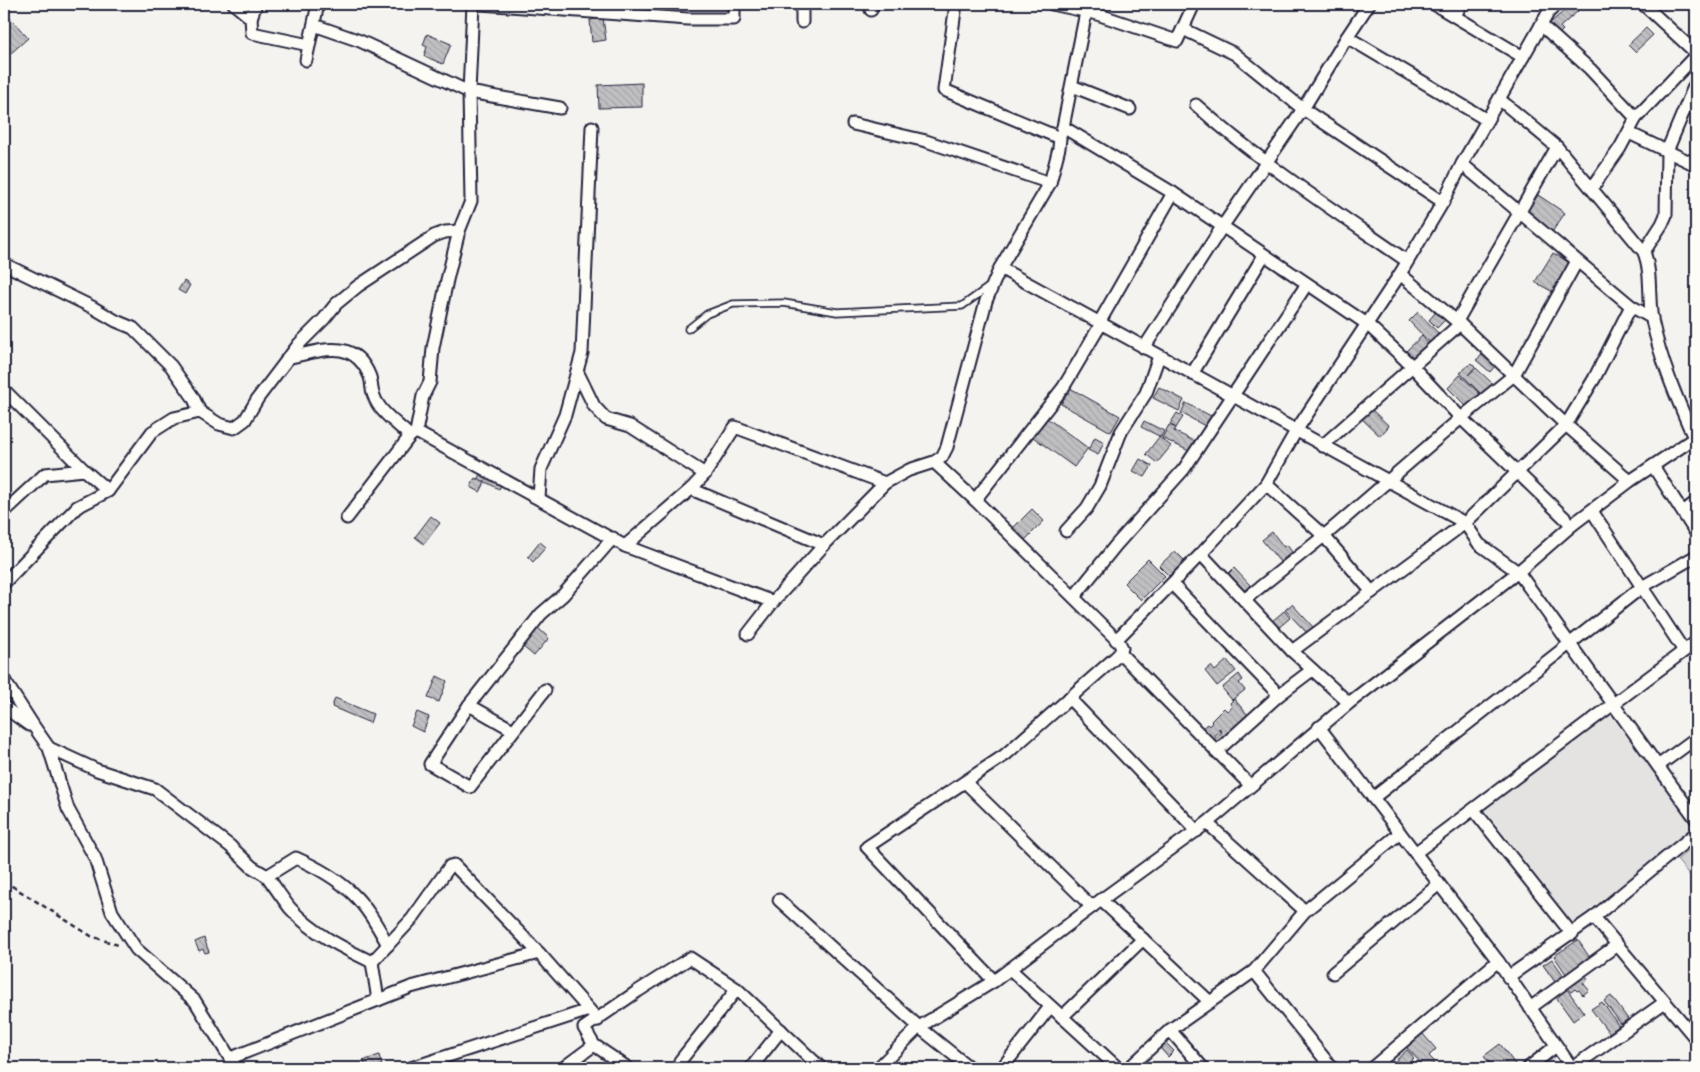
<svg xmlns="http://www.w3.org/2000/svg" width="1700" height="1072" viewBox="0 0 1700 1072" font-family="Pangolin,sans-serif">
<style>
.built{fill:#e4e3e2}
.pitch{fill:#d5d4d5;stroke:#7c7b88}
.building{fill:url(#building-back-hatch);stroke:#22223b}
.lines{fill:none;stroke-linecap:round;stroke-linejoin:round}
.lane-casing{stroke:#22223b;stroke-width:9}
.street-casing{stroke:#22223b;stroke-width:15}
.path{stroke:#22223b;stroke-width:2.5;stroke-dasharray:5 4;stroke-linecap:butt}
.lane{stroke:#fdfcf7;stroke-width:5.5}
.street{stroke:#fdfcf7;stroke-width:11}
</style>
<defs>
<pattern id="building-back-hatch" width="6" height="6" patternUnits="userSpaceOnUse" patternTransform="scale(1.25)"><rect width="6" height="6" fill="#c0bfc2"/><path d="M-1 5l2 2M0 0l6 6M5-1l2 2" fill="none" stroke="#a5a4a8"/></pattern>
</defs>
<rect width="100%" height="100%" fill="#f4f3ef"/>
<filter id="ink" filterUnits="userSpaceOnUse"><feTurbulence type="fractalNoise" baseFrequency=".02" numOctaves="2"/><feDisplacementMap in="SourceGraphic" scale="10" xChannelSelector="R" yChannelSelector="G"/><feConvolveMatrix kernelMatrix="1 2 1 2 8 2 1 2 1" color-interpolation-filters="sRGB"/></filter>
<g filter="url(#ink)">
<path class="built" d="M1609,713L1696,827L1572,923L1485,810Z"/>
<path class="pitch" d="M1696,844V883L1677,860Z"/>
<g class="building">
<path d="M1572,4L1578,11L1560,27L1563,30L1560,33L1557,30L1555,31L1549,24Z"/>
<path d="M1651,4H1696V8L1651,5Z"/>
<path d="M4,11L28,38L10,54L4,46Z"/>
<path d="M603,18L606,40L592,42L590,20Z"/>
<path d="M1646,28L1653,35L1635,52L1628,45Z"/>
<path d="M427,34L451,44L443,64L424,56L427,47L423,45Z"/>
<path d="M642,83V107L599,108L598,85Z"/>
<path d="M1538,195L1565,213L1552,232L1525,214Z"/>
<path d="M1553,253L1570,263L1553,292L1535,282Z"/>
<path d="M184,281L190,285L185,294L178,290Z"/>
<path d="M1434,310L1445,320L1437,328L1429,320L1435,313L1433,311Z"/>
<path d="M1418,312L1441,336L1432,345L1409,321Z"/>
<path d="M1422,336L1429,345L1413,359L1406,351Z"/>
<path d="M1482,355L1495,366L1490,372L1476,360Z"/>
<path d="M1471,363L1475,367L1468,375L1476,368L1494,385L1483,396L1460,373Z"/>
<path d="M1460,375L1482,396L1469,409L1448,388Z"/>
<path d="M1159,387L1184,400L1179,411L1153,398Z"/>
<path d="M1070,388L1120,416L1111,432L1061,404Z"/>
<path d="M1186,403L1211,416L1205,426L1181,413Z"/>
<path d="M1371,409L1389,426L1380,436L1362,419Z"/>
<path d="M1177,413L1183,417L1176,428L1170,424Z"/>
<path d="M1047,418L1088,448L1074,467L1033,437Z"/>
<path d="M1144,421L1164,431L1161,437L1141,427Z"/>
<path d="M1169,425L1176,428L1174,431L1194,441L1189,451L1162,438Z"/>
<path d="M1095,437L1104,442L1098,455L1088,450Z"/>
<path d="M1159,437L1171,446L1157,463L1146,454Z"/>
<path d="M1140,459L1152,466L1145,477L1133,471Z"/>
<path d="M483,469L504,480L499,489L478,478Z"/>
<path d="M475,478L485,483L480,492L471,487Z"/>
<path d="M1032,509L1044,521L1025,540L1012,529Z"/>
<path d="M431,516L440,523L424,544L415,537Z"/>
<path d="M1272,532L1284,547L1287,545L1292,552L1280,562L1262,540Z"/>
<path d="M540,542L546,547L533,562L528,557Z"/>
<path d="M1175,551L1185,561L1169,576L1159,566Z"/>
<path d="M1148,559L1165,576L1141,600L1124,583Z"/>
<path d="M1234,568L1250,585L1244,591L1228,574Z"/>
<path d="M1292,604L1313,627L1307,633L1285,610Z"/>
<path d="M1284,611L1290,618L1277,629L1271,622Z"/>
<path d="M538,628L549,638L534,656L522,646Z"/>
<path d="M1227,660L1236,671L1217,686L1205,671L1211,666L1215,671Z"/>
<path d="M1239,674L1243,680L1239,683L1245,690L1232,700L1222,688Z"/>
<path d="M437,676L447,681L439,702L428,698Z"/>
<path d="M335,698L373,714L370,723L332,707Z"/>
<path d="M1234,699L1248,715L1216,744L1213,740L1222,732L1219,728L1218,729L1220,731L1211,739L1201,729L1207,724L1209,726L1212,722L1211,721L1224,708L1227,711L1232,707L1230,703Z"/>
<path d="M417,712L429,717L423,732L411,726Z"/>
<path d="M204,938L209,952L205,953L203,949L199,951L195,942Z"/>
<path d="M1578,940L1590,958L1566,974L1554,956Z"/>
<path d="M1552,959L1564,976L1555,982L1543,965Z"/>
<path d="M1585,975L1588,979L1583,983L1589,990L1583,995L1579,990L1577,991L1575,989L1571,992L1567,987Z"/>
<path d="M1567,989L1584,1013L1573,1021L1556,997Z"/>
<path d="M1611,996L1628,1019L1621,1024L1604,1001Z"/>
<path d="M1602,1002L1619,1026L1609,1033L1591,1009Z"/>
<path d="M1422,1033L1436,1049L1429,1056L1435,1062L1428,1068H1421L1417,1063L1419,1061L1406,1047Z"/>
<path d="M1166,1043L1174,1051L1168,1057L1160,1048Z"/>
<path d="M1500,1044L1518,1068H1495L1493,1064L1488,1062L1484,1056Z"/>
<path d="M1407,1050L1414,1058L1411,1060L1418,1068H1398L1393,1063Z"/>
<path d="M379,1055L382,1065L373,1068H366L363,1061Z"/>
</g>
<g class="lines">
<defs>
<path id="lane" d="M688,329L707,314L733,304L784,303L837,312L962,306L990,286"/>
<g id="street">
<path d="M234,4L251,18"/>
<path d="M256,4L251,18L252,33L309,45"/>
<path d="M480,4L688,19H734V4"/>
<path d="M802,4V22"/>
<path d="M1052,4L1094,13L1177,41L1194,4"/>
<path d="M1434,4L1523,57"/>
<path d="M1643,4L1696,53"/>
<path d="M871,10L872,4"/>
<path d="M1455,16L1461,4"/>
<path d="M314,25L360,41L469,92L560,108"/>
<path d="M1541,25L1590,69L1636,118"/>
<path d="M1183,29L1235,54L1303,109L1443,202"/>
<path d="M1347,37L1487,120"/>
<path d="M306,60L318,4"/>
<path d="M1072,86L1130,109"/>
<path d="M1499,99L1557,147L1644,252C1652,273 1648,297 1652,320C1661,362 1677,399 1694,438"/>
<path d="M1196,105C1261,163 1335,211 1407,261"/>
<path d="M853,124L926,141L1050,183"/>
<path d="M1063,127L1173,193L1367,324L1412,366L1461,418L1572,525"/>
<path d="M1062,132L1086,12"/>
<path d="M1629,133L1696,165"/>
<path d="M1462,164L1631,306L1652,318"/>
<path d="M1592,188L1620,148L1636,118L1696,55"/>
<path d="M1644,252L1662,224L1666,215L1667,151L1696,82"/>
<path d="M4,264L92,307L116,321L133,328L171,366L193,397L200,412"/>
<path d="M1000,268L1465,523L1479,544L1518,572L1696,819"/>
<path d="M1400,274L1460,324L1566,425L1630,481"/>
<path d="M1457,321L1557,147"/>
<path d="M1099,323L1173,193"/>
<path d="M1144,348L1222,227L1303,109L1347,37L1369,4"/>
<path d="M287,358C320,351 354,336 370,377C372,383 371,390 374,396C379,412 398,424 410,436"/>
<path d="M577,371L594,406L606,419L630,426L705,474"/>
<path d="M1192,374L1264,255"/>
<path d="M4,390L84,470L108,491"/>
<path d="M416,432L625,546L773,602"/>
<path d="M1322,446L1460,324"/>
<path d="M934,462L975,500L1119,642L1122,648L1120,653L1115,658L1005,755L867,847L994,981"/>
<path d="M1653,466L1696,533"/>
<path d="M1266,484L1324,536L1372,592"/>
<path d="M691,489L705,474L735,427L885,483"/>
<path d="M539,498L541,469L565,415L582,353L592,127"/>
<path d="M975,500L1063,388L1101,324"/>
<path d="M1592,511L1684,651"/>
<path d="M4,512L45,474L84,470"/>
<path d="M1683,512L1696,502"/>
<path d="M347,518L410,436L416,432L423,396L430,382L433,348L447,280L459,231L471,201L469,92L473,4"/>
<path d="M1066,531L1087,508L1100,486L1121,432L1146,393L1159,356"/>
<path d="M625,546L691,489L824,545"/>
<path d="M1201,554L1292,651L1349,703"/>
<path d="M4,583L77,507L108,491L152,432L174,418L200,412L219,424L234,428L245,420L258,398L299,344L324,319L336,304L358,286L434,236L445,232L459,231"/>
<path d="M1172,584L1279,695"/>
<path d="M1074,597L1116,545L1184,469L1307,284"/>
<path d="M1244,600L1324,536L1461,418L1514,375L1577,261"/>
<path d="M748,634L773,602L824,545L885,483L909,470L934,462L942,457L947,447L986,301L1000,268L1050,183L1059,148L1060,138L944,90L956,4"/>
<path d="M1116,640L1201,554L1266,484L1296,431L1400,274L1443,202L1462,164L1548,13L1557,4"/>
<path d="M1292,651L1465,523L1566,425L1594,379L1631,306"/>
<path d="M1120,653L1250,785"/>
<path d="M4,680L35,728L49,748L68,809L95,858L112,912L136,949L195,1001L236,1068"/>
<path d="M545,690L470,787L430,764L469,705L541,614L563,595L613,538"/>
<path d="M1069,698L1197,831"/>
<path d="M469,705L513,730"/>
<path d="M4,707L29,725"/>
<path d="M1319,727L1498,961L1572,1068"/>
<path d="M49,748L97,770L155,789L230,846L252,867L267,876L296,858C314,866 337,879 352,893C367,907 378,927 388,945"/>
<path d="M1216,752L1279,695L1312,670"/>
<path d="M1658,766L1696,738"/>
<path d="M965,782L1092,907"/>
<path d="M1373,798L1642,587L1696,556"/>
<path d="M1474,810L1572,934"/>
<path d="M1207,823L1305,911"/>
<path d="M1415,853L1696,642"/>
<path d="M267,876C275,887 282,898 290,908C312,933 343,948 372,962"/>
<path d="M779,900L919,1027L970,1068"/>
<path d="M1101,900L1210,1002"/>
<path d="M1594,917L1696,1039"/>
<path d="M372,962L412,919L450,866L454,865L539,953L598,1020"/>
<path d="M372,962L378,1000"/>
<path d="M1010,969L1118,1068"/>
<path d="M1254,971L1332,1068"/>
<path d="M1333,973L1439,884"/>
<path d="M1508,977L1594,917L1696,833"/>
<path d="M1530,1008L1617,945"/>
<path d="M1062,1017L1143,939"/>
<path d="M1170,1030L1203,1068"/>
<path d="M680,1061L737,989"/>
<path d="M230,1064L231,1058L411,987L539,953"/>
<path d="M411,1068L589,1010"/>
<path d="M563,1068L594,1045"/>
<path d="M628,1068L594,1045L584,1028L638,991L690,958L737,989L821,1068"/>
<path d="M751,1068L781,1030"/>
<path d="M878,1068L919,1027L994,981L1101,900L1207,823L1349,703L1518,572L1572,525L1630,481L1696,437"/>
<path d="M1002,1068L1050,1007"/>
<path d="M1129,1068L1170,1030L1254,971L1305,911L1400,833"/>
<path d="M1372,1068L1498,961"/>
<path d="M1528,1068L1556,1046"/>
<path d="M1572,1068L1665,1002"/>
<path d="M1695,1068H1696"/>
</g>
</defs>
<use href="#lane" class="lane-casing"/>
<use href="#street" class="street-casing"/>
<path class="path" d="M4,881L91,936L118,945"/>
<use href="#lane" class="lane"/>
<use href="#street" class="street"/>
</g>
</g>
<rect width="1700" height="1072" fill="none" stroke="#fdfcf7" stroke-width="20"/>
<rect x="10" y="10" width="1680" height="1052" fill="none" stroke="#22223b" stroke-width="2" filter="url(#ink)"/>
</svg>
